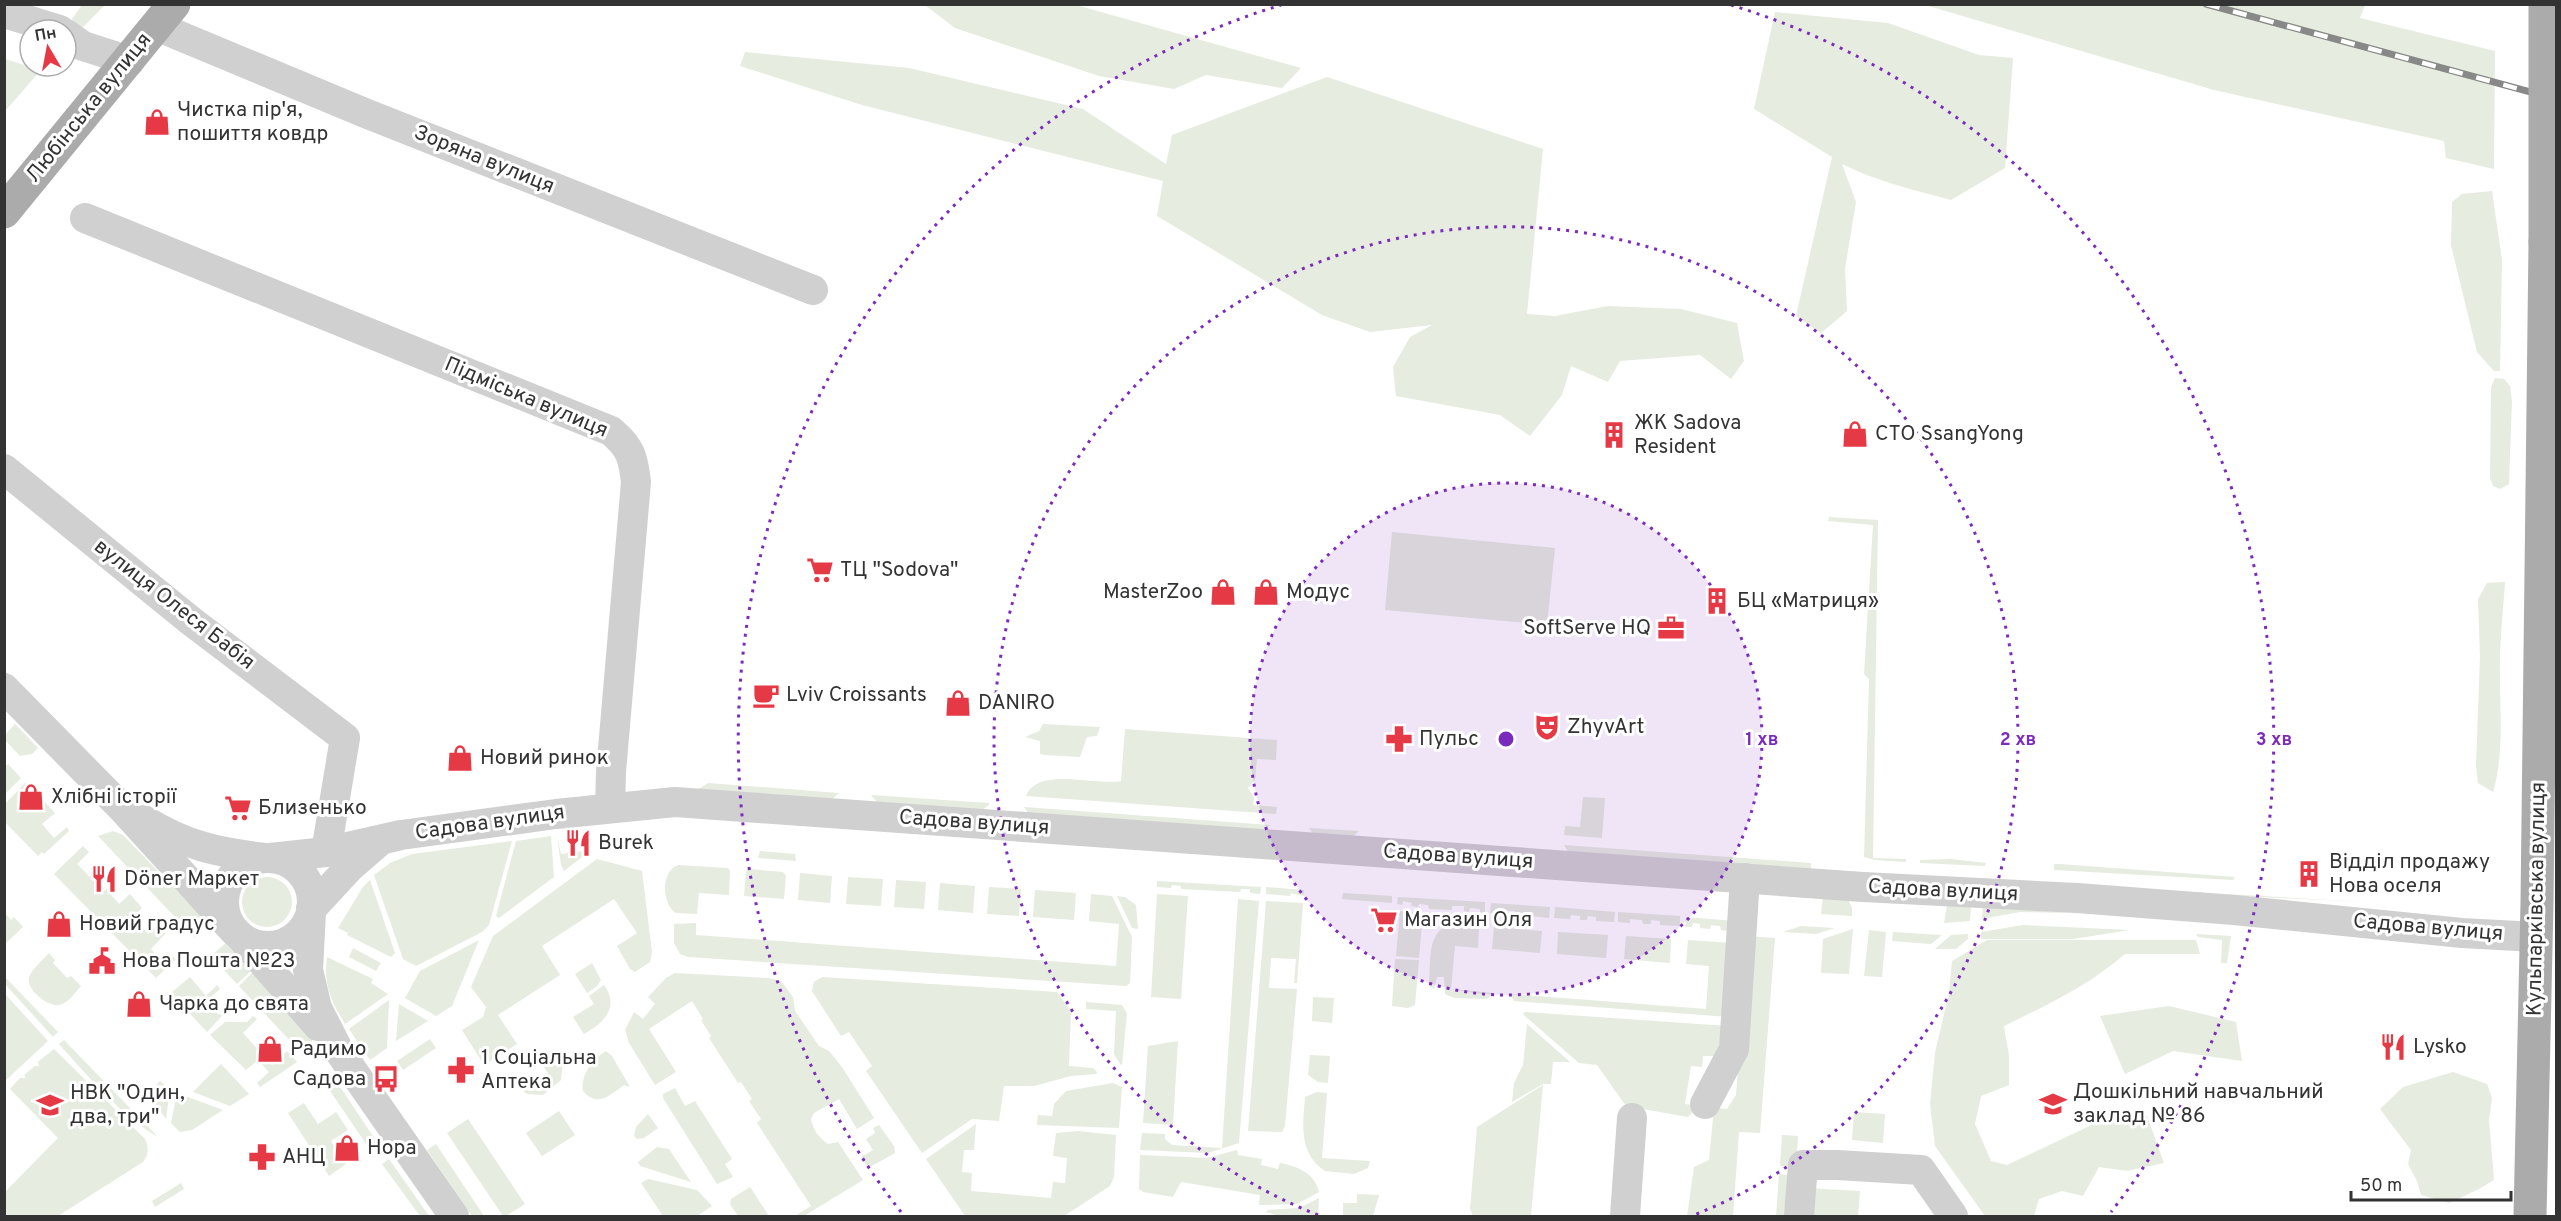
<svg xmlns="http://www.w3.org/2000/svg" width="2561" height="1221" viewBox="0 0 2561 1221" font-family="Overpass,sans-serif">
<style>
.green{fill:#e6ecdf}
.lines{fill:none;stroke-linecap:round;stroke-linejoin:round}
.minor{stroke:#d0d0d0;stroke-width:30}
.major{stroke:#ababab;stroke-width:33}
.rail-casing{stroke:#888;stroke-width:7}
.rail{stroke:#fff;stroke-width:4.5;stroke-dasharray:14;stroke-linecap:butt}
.major-bridge{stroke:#ababab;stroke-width:33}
.ring{fill:none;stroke:#7b2cbf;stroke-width:3;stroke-dasharray:3 6}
.labels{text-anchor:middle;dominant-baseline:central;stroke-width:6;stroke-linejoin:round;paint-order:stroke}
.street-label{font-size:21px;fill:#333;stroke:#fff}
.poi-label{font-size:21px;fill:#333;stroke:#fff;text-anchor:start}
.centre{fill:#7b2cbf;stroke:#fff;stroke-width:3}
.ring-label{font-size:18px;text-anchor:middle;font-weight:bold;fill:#7b2cbf;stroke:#fff;stroke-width:6;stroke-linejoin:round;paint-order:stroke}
</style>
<rect width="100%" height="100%" fill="#fff"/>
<g class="green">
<path d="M82,5H105L83,27L76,28L69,23Z"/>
<path d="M925,5H1076L1301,68L1282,88L1206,75L1174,89L1099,76L955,28Z"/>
<path d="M1925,5H2365L2360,18L2495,51L2494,169L2446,158L2444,141L2214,90Z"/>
<path d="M1775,12L1888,23L1979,55L2013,58L2005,168L1951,200C1914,190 1876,181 1842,164L1856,202L1845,269L1847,311L1821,333L1796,316L1832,157L1754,109Z"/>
<path d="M745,52L909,68L1083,109L1166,164L1172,135L1327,77L1543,149L1527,314L1555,316L1608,306L1681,309L1737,323L1744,361L1731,379L1700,355L1620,361L1608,382L1571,366L1562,395L1530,436L1500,415L1396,396L1393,367L1410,337L1432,325L1370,332L1322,315L1157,216L1163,181L862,105L740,66Z"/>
<path d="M5,59L41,70L5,111L4,59Z"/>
<path d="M2492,191L2502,260L2500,371H2494L2477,352L2451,245L2452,202L2462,194Z"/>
<path d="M2495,378L2504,379L2510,386L2512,401L2509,484L2500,489L2493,486L2490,478L2491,387Z"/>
<path d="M1829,517L1878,520L1873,858L1906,859V862L1875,860L1864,857L1869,679L1864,674L1873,525L1828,521Z"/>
<path d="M1392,532L1555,548L1547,625L1385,610Z"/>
<path d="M2505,582C2503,614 2499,646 2500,678C2500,718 2504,754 2493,792L2478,783L2476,766L2480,657L2478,599L2487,583Z"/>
<path d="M15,724L38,748L32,754L20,756L5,740V735Z"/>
<path d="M1043,724L1100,727L1097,736L1087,737L1080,757L1045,755L1040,754V741L1025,737L1039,731Z"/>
<path d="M1125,729L1277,740L1276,760L1257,759L1255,780L1248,788L1254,797L1253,805L1277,807L1276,814L1026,796C1038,766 1094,786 1121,781Z"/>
<path d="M8,764L21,778L5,794V767Z"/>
<path d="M25,783L29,787L20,796L34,809L43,800L55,813L42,824L54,838L67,827L69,831L44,854L42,852L38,856L5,822V804Z"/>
<path d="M708,783L839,793L831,800L697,790Z"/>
<path d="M871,795L989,803V805L982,810L877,802Z"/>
<path d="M1583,797L1605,798L1602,838L1564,835L1565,826L1580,827Z"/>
<path d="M1024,807L1270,825L1262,831L1029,814Z"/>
<path d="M1309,828L1359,831L1351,838L1314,835Z"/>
<path d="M113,831L123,835L208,923L195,938L98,836Z"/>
<path d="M551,836L554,877L499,918L496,916L516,841Z"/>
<path d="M557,836L561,854L591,850L564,871L561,865Z"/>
<path d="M512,841L489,925L482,932L416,966L403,959L374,875L390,863L412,854Z"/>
<path d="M1564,845L1811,863V871L1568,852Z"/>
<path d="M83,846L89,852L77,864L90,877L102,865L91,879L104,891L118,880L107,890L119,904L130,894L142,908L133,917L148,934L158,925L166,933L151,949L160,959L168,952L176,959L156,978L54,874Z"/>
<path d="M760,851L795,854L796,861L758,858Z"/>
<path d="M597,859L642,871L652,952L650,962L635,972L630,969L617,946L637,933L614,899L542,946L560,975L498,1015L517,1044L484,1065L462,1030L483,1017L486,1007L471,987L493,936Z"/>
<path d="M1952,859L1986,863L1985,866L1920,863V860Z"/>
<path d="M2054,864H2060L2235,877L2233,880L2054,870Z"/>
<path d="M678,865L728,868L730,871L729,895L699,893L697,914L676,913C662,904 660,872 678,865Z"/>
<path d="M748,869L783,872L786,876L784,899L744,896L746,872Z"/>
<path d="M800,873L832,876L830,903L798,900Z"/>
<circle cx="267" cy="902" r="25"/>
<path d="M848,877L883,879L881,906L846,904Z"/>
<path d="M370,880L395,953L391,957L347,935L348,933L338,928L363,887Z"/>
<path d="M896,880L926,882L924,909L894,907Z"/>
<path d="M1157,881L1261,887L1260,894L1250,893V889H1241L1240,892L1181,889V886L1172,885L1171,888L1157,887Z"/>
<path d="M940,883L975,886L973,913L938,910Z"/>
<path d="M989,887L1021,889L1019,916L987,914Z"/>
<path d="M1266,887L1304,890L1303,896L1291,893L1290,896L1266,894Z"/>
<path d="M2102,887L2365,902L2107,890Z"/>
<path d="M1035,890L1076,893L1074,920L1033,917Z"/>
<path d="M1343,893L1392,896V903L1342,899Z"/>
<path d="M1091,894L1112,896L1132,937L1130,983L1126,986L688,957L680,954L674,943V924L696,923V935L1116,966L1119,924L1089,921Z"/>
<path d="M1157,894L1188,896L1181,999L1151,997Z"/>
<path d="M1823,895L1848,899L1852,908V916L1821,914Z"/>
<path d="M1117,896L1125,897L1136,905L1138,929L1132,928Z"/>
<path d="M1398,897L1485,902V913H1480V909L1470,908L1469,912L1464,911V906H1452V910L1429,909L1428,905L1419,904L1418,907L1411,906L1412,903L1403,901L1402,905L1397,904Z"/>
<path d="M1238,899L1259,901L1239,1143L1208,1153L1140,1150L1142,1133L1165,1134V1139L1172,1145L1222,1148Z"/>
<path d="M1266,901L1303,903L1297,983H1294L1296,959L1271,958L1269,988L1297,989L1285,1126L1282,1132L1248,1131Z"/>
<path d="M1491,903L1550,907L1549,918L1531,916V913L1524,912L1523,916L1515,915V911H1507L1506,914L1490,913Z"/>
<path d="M1947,905L1971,906L1970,921L1944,923Z"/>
<path d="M1555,907L1615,912L1614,922L1596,921V917L1588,916L1587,920H1580V916L1571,915L1570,919L1554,918Z"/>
<path d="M1983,907L2072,913L2020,912L1982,919Z"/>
<path d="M1400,911L1423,913L1419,958L1396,956Z"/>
<path d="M1618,912L1680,916V926L1660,925V921L1651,920V924H1643L1642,920L1630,919V923L1618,922Z"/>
<path d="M5,913L11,920L14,917L23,927L5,944Z"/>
<path d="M1686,917L1735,921L1726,931L1721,930L1720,926L1711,925L1710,929L1700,928V924L1693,923L1692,927H1685Z"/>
<path d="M1451,925L1479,927L1478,948L1455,946L1451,989L1494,993L1487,999L1454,998L1445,994L1444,977H1437L1434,989L1429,985C1431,965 1426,929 1451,925Z"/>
<path d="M2023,925L2130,930L2073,939H1981V932Z"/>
<path d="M1801,926L1835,928L1816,934L1783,932Z"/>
<path d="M1494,927L1542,931L1540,953L1492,949Z"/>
<path d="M1853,929L1849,974L1821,973L1823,939Z"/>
<path d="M1869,930L1886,932L1882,977L1864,976Z"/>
<path d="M1558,932L1608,935L1606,958L1557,954Z"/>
<path d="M1893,932L1942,935L1931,944L1892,941Z"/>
<path d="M1968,934V939L1956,949H1935L1951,935Z"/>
<path d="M2196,934L2231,936L2227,963H2221L2222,940L2198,937Z"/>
<path d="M1626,936L1671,939L1670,963L1624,959Z"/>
<path d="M1748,936L1775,938L1760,1133L1739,1132L1733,1216H1687L1694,1167L1709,1160L1714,1108L1727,1109L1736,1095Z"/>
<path d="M479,940L452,1006L436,1016L405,998L420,971Z"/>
<path d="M1688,940L1732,943L1729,1017L1514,1001L1510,994L1706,1009L1709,966L1686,964Z"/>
<path d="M1987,940H2196L2200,954H2125C2088,986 2047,1005 2004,1026L2009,1056V1085L1981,1096L1975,1124L1991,1161L2007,1165L2119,1112L2147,1116L2164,1163L2127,1171L2099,1167L2083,1196L2062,1191L2039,1199L2034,1216H1985L1935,1146L1930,1104L1935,1053L1949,993L1952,961Z"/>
<path d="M227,942L253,969L237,984L211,956Z"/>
<path d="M353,948L381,963L376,971L349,957Z"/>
<path d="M49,953L55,960L53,963L67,978L71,976L81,986C75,993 68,1003 59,1005C48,1007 23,988 30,975C34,967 43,960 49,953Z"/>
<path d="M327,957L373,979L371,983L388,994L345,1024C331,1001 323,984 327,957Z"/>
<path d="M1395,959L1419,960L1415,1005L1408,1008L1392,1006Z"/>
<path d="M592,963L601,980L597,986L587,993L575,974Z"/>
<path d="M255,970L312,1039V1050L306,1058L239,986Z"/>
<path d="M675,973L769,978L781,981L793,997L795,1011L819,1046L829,1051L842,1067L874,1118L857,1129L839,1099L814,1113L811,1119C813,1130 819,1138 828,1144L838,1142L863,1180L804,1216H795L811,1206L757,1123L761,1119L749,1101L752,1099L741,1082L738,1083L709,1038L711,1036L701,1020L703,1019L692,1001L649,1029L676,1072L655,1085L629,1043L625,1030L634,1012L643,1019L655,1004L648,997L666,978Z"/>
<path d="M5,977L58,1032L53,1037L5,984Z"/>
<path d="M190,977L206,996L217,985L220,989L206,1001L219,1015L222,1013L221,1017L207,1032L171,993Z"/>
<path d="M822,977L1057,992L1071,1011L1069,1066L1093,1068L1097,1072L1096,1074L1071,1076L1034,1086H1004L999,1121L972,1119L922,1153L866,1071L872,1066L849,1032L841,1036L812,991L814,982Z"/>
<path d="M604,985C620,1007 604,1023 584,1034L573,1017L594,1004L589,996Z"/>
<path d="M5,994L48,1041L5,1081Z"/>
<path d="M1313,997L1334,998L1332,1023L1312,1021Z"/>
<path d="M389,1000L387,1048L370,1060L349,1029Z"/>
<path d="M1086,1002L1122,1005L1127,1014L1122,1065L1120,1064L1114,1054L1116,1011L1086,1009Z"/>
<path d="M399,1004L428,1021L396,1041Z"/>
<path d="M2169,1006L2236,1022L2242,1061L2173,1051L2125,1074L2100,1016Z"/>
<path d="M1525,1012L1728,1026L1714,1056H1703L1702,1067L1691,1066L1685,1104L1699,1106L1688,1117L1626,1106L1597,1065L1579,1063L1525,1016L1523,1014Z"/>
<path d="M253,1016L257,1019L243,1033L272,1065L287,1051L297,1062L260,1087L257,1083L269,1072L258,1060L246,1070L210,1035L225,1022H247Z"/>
<path d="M1527,1024L1570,1062H1553L1551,1084H1543L1512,1102L1514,1083L1523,1065Z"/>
<path d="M430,1039L436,1048L403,1070L397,1061Z"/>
<path d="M64,1040L158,1137C120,1115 89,1077 59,1044Z"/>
<path d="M1178,1041L1173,1125L1143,1123L1148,1046Z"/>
<path d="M54,1049L145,1139C149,1148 149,1154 143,1162L58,1216H5V1192L58,1138L10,1089L20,1078H26L24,1075L35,1066H39L38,1062Z"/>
<path d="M552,1050L557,1052L563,1062L561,1080L543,1095L527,1094L522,1090L548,1073L537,1057Z"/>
<path d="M606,1051L612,1056L630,1087L624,1085C610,1095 597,1108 583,1091C580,1075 593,1059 606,1051Z"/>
<path d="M1310,1055L1330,1056L1328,1083L1318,1082L1308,1075Z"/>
<path d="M221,1064L249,1094L230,1106L193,1092Z"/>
<path d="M2453,1072L2487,1084L2492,1098L2489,1120L2494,1180L2479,1189L2449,1203L2421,1195L2417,1181L2408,1164L2411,1150L2380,1109L2403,1087Z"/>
<path d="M318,1073H329L333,1076L378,1144L370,1150Z"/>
<path d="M160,1081L170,1089L166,1119L150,1097L153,1088Z"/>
<path d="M1113,1083L1122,1087L1119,1128L1037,1125L1038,1115L1052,1116L1054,1104L1066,1091Z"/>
<path d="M1543,1085L1531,1216H1473L1470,1209L1477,1127Z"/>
<path d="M675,1088L685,1106L695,1101L732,1159L725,1164L733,1177L717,1184L663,1098V1094Z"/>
<path d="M1317,1092L1327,1093L1322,1158L1370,1161L1368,1168L1354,1174L1325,1171C1298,1153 1303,1124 1305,1097Z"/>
<path d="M177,1093L223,1110L192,1130L180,1132L171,1123Z"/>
<path d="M304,1103L318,1124L336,1112L348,1130L331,1141L346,1164L329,1176L288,1113Z"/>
<path d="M559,1111L575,1135L542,1156L526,1133Z"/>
<path d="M1854,1112L1885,1114L1883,1143L1852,1140Z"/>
<path d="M648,1114L658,1128L644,1138L637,1139L634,1136L636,1127Z"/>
<path d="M468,1119L525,1204L506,1216H503L447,1133Z"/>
<path d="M976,1124L974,1150H964L962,1172L972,1173L971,1191L1051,1198L1053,1182L1065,1183L1067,1158L1053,1156L1056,1133L1078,1131L1116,1135L1114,1177L1110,1186L1064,1216H965L926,1159Z"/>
<path d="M879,1125L894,1146L895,1153L868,1168L861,1157L873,1150L866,1139L875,1133L873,1128Z"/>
<path d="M1782,1135L1798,1136L1796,1167L1780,1166Z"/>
<path d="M436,1144L484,1216H472L427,1150Z"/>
<path d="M657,1147L669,1149L691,1182L640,1166L638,1162Z"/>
<path d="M1237,1150L1238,1155L1262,1159L1261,1165L1278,1169L1280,1163C1297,1166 1315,1173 1319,1192L1297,1204L1259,1205L1260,1195L1181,1182L1173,1197L1143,1192L1139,1189L1140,1155L1207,1158Z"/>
<path d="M389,1159L429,1216H420L382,1164Z"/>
<path d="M1779,1174L1798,1176L1795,1216H1776Z"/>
<path d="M648,1179L697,1190L712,1206L697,1216H663L641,1183Z"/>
<path d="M181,1183L184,1189L155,1207L152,1201Z"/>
<path d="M750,1187L769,1216H738L730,1204L731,1199Z"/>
<path d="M1806,1188L1860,1191L1858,1216H1804Z"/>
<path d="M1357,1194L1379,1195L1373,1216H1343V1203H1357Z"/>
<path d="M1319,1198L1318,1216H1279L1266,1212L1268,1210L1299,1208Z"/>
</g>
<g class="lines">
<g class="minor">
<path d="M4,13L60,30"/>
<path d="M156,26L365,113L813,290"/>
<path d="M66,34L83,46L130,61"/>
<path d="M85,218L611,431C631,448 633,457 636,482L611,772L610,808"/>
<path d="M4,469L191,621L345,738L326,852"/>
<path d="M4,688L121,807L234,931"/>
<path d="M144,820C187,846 216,852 264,858"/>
<path d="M270,858L326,852L401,835L556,814L675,802L1863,887L2077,898L2234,910L2462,933L2536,937"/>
<circle cx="268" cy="902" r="44"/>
<path d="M311,909L349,868L380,841"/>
<path d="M311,912L308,970L317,1008L339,1051L454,1216"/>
<path d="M239,935L318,1026"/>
<path d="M1705,1104L1734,1049L1745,878"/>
<path d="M1625,1216L1632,1118"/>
<path d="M1799,1216L1803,1165H1837L1921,1170L1953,1216"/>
</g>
<g class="major">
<path d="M4,212L174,4"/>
<path d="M2530,1216L2537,903L2545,242"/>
</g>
<defs>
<path id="rail" d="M2206,4L2556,99"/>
</defs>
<use href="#rail" class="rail-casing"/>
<use href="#rail" class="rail"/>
<path class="major-bridge" d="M2545,242V4"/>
</g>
<circle cx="1506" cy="739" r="256" fill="#7b2cbf" fill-opacity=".12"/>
<g class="ring">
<circle cx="1506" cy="739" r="256"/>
<path d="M1318 1215A512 512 0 1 1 1694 1215"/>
<path d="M901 1212A768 768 0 0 1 1281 5M1731 5A768 768 0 0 1 2111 1212"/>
</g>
<defs>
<symbol id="shop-bare" viewBox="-9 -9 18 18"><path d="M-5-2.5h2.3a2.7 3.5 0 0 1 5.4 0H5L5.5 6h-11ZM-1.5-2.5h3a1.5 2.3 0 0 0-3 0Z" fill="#e63946" stroke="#fff" stroke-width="2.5" paint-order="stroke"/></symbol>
<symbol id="building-bare" viewBox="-9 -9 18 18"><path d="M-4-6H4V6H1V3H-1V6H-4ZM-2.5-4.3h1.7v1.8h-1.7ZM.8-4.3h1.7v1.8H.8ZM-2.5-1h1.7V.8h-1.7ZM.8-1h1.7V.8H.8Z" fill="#e63946" stroke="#fff" stroke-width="2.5" paint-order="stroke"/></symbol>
<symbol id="supermarket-bare" viewBox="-9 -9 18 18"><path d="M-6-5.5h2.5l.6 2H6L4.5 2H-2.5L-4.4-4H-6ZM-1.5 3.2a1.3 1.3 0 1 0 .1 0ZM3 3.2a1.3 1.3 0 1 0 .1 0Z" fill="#e63946" stroke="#fff" stroke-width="2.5" paint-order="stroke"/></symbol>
<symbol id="office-bare" viewBox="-9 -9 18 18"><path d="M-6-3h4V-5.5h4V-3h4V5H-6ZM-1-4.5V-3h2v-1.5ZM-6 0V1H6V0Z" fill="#e63946" stroke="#fff" stroke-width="2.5" paint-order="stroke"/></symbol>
<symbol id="cafe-bare" viewBox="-9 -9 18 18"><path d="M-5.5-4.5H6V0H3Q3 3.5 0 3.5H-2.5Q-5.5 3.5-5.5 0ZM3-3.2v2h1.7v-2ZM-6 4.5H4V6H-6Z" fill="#e63946" stroke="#fff" stroke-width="2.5" paint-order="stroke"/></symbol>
<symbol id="theatre-bare" viewBox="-9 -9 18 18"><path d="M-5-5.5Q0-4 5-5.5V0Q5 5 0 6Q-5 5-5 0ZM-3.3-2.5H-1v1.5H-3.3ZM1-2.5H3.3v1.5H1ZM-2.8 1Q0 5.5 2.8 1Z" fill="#e63946" stroke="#fff" stroke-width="2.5" paint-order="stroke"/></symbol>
<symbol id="pharmacy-bare" viewBox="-9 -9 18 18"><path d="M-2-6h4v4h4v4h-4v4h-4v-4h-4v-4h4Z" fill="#e63946" stroke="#fff" stroke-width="2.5" paint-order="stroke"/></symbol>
<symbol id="restaurant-bare" viewBox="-9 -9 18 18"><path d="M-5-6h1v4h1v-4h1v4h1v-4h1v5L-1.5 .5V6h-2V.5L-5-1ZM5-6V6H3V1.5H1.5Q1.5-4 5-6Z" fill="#e63946" stroke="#fff" stroke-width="2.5" paint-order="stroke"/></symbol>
<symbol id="civic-bare" viewBox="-9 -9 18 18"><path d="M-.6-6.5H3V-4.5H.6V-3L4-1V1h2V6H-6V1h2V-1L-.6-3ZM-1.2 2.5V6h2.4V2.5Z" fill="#e63946" stroke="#fff" stroke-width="2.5" paint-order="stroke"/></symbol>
<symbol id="bus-bare" viewBox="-9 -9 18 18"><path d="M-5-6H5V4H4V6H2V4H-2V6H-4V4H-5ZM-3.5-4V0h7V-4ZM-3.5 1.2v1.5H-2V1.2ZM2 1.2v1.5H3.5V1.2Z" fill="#e63946" stroke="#fff" stroke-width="2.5" paint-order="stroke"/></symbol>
<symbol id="school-bare" viewBox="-9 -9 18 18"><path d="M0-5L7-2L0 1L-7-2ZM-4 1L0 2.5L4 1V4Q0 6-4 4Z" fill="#e63946" stroke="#fff" stroke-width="2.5" paint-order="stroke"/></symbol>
</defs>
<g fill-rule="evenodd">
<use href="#shop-bare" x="138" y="103" width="38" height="38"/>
<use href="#shop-bare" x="1836" y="415" width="38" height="38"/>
<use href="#building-bare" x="1595" y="416" width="38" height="38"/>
<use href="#supermarket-bare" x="801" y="551" width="38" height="38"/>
<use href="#shop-bare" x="1204" y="573" width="38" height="38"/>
<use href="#shop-bare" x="1247" y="573" width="38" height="38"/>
<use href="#building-bare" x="1698" y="582" width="38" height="38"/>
<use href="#office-bare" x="1652" y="609" width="38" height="38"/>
<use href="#cafe-bare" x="747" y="676" width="38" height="38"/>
<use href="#shop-bare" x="939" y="684" width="38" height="38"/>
<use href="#theatre-bare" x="1528" y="708" width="38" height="38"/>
<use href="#pharmacy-bare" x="1380" y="720" width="38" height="38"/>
<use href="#shop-bare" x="441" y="739" width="38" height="38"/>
<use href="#shop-bare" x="12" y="778" width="38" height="38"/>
<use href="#supermarket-bare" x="219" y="789" width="38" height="38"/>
<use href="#restaurant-bare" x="559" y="824" width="38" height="38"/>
<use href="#building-bare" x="2290" y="855" width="38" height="38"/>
<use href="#restaurant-bare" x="85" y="860" width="38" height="38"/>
<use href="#supermarket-bare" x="1365" y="901" width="38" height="38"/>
<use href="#shop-bare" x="40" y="905" width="38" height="38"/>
<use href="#civic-bare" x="83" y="942" width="38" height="38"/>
<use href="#shop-bare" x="120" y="985" width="38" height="38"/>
<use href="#restaurant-bare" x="2374" y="1028" width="38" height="38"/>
<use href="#shop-bare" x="251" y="1030" width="38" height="38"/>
<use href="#pharmacy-bare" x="442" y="1051" width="38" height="38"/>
<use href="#bus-bare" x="367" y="1060" width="38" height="38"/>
<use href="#school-bare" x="2034" y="1085" width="38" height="38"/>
<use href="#school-bare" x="31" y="1086" width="38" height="38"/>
<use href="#shop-bare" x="328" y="1129" width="38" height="38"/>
<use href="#pharmacy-bare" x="243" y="1138" width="38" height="38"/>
</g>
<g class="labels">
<g class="street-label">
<text transform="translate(89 108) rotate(-51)">Любінська вулиця</text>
<text transform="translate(484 160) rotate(22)">Зоряна вулиця</text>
<text transform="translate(526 398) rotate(23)">Підміська вулиця</text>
<text transform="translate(174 605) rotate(38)">вулиця Олеся Бабія</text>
<text transform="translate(490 823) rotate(-8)">Садова вулиця</text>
<text transform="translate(974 823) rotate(4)">Садова вулиця</text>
<text transform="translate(1458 857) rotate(4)">Садова вулиця</text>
<text transform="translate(1943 891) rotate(3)">Садова вулиця</text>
<text transform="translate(2537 899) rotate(-89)">Кульпарківська вулиця</text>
<text transform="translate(2428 928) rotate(5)">Садова вулиця</text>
</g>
<g class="poi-label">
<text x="177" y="110">Чистка пір'я,<tspan x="177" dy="24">пошиття ковдр</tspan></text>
<text x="1634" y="423">ЖК Sadova<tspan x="1634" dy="24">Resident</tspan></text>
<text x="1875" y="434">СТО SsangYong</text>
<text x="840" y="570">ТЦ "Sodova"</text>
<text x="1203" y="592" text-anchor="end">MasterZoo</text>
<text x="1286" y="592">Модус</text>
<text x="1737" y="601">БЦ «Матриця»</text>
<text x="1651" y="628" text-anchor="end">SoftServe HQ</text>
<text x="786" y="695">Lviv Croissants</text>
<text x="978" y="703">DANIRO</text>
<text x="1567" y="727">ZhyvArt</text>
<text x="1419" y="739">Пульс</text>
<text x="480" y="758">Новий ринок</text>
<text x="51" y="797">Хлібні історії</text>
<text x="258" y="808">Близенько</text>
<text x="598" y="843">Burek</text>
<text x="2329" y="862">Відділ продажу<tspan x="2329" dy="24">Нова оселя</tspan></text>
<text x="124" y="879">Döner Маркет</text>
<text x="1404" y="920">Магазин Оля</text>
<text x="79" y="924">Новий градус</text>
<text x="122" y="961">Нова Пошта №23</text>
<text x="159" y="1004">Чарка до свята</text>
<text x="2413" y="1047">Lysko</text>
<text x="290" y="1049">Радимо</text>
<text x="481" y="1058">1 Соціальна<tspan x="481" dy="24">Аптека</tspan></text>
<text x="366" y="1079" text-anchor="end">Садова</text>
<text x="2073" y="1092">Дошкільний навчальний<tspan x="2073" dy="24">заклад № 86</tspan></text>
<text x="70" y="1093">НВК "Один,<tspan x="70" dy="24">два, три"</tspan></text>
<text x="367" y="1148">Нора</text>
<text x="282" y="1157">АНЦ</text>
</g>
</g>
<circle cx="1506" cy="739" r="9" class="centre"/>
<g class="ring-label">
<text x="1762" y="745">1 хв</text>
<text x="2018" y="745">2 хв</text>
<text x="2274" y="745">3 хв</text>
</g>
<rect width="2561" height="1221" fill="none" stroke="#333333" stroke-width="12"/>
<g transform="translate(48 48) rotate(350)"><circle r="28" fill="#ffffff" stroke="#adadad" stroke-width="1.5"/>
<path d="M0-4.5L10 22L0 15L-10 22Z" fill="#e63946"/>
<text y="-9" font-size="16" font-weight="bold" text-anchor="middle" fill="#333333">Пн</text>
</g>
<path d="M2351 1191v9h160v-9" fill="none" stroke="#333333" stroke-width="3"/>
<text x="2360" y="1191" font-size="18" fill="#333333" stroke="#ffffff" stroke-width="4.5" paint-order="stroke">50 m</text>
</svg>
